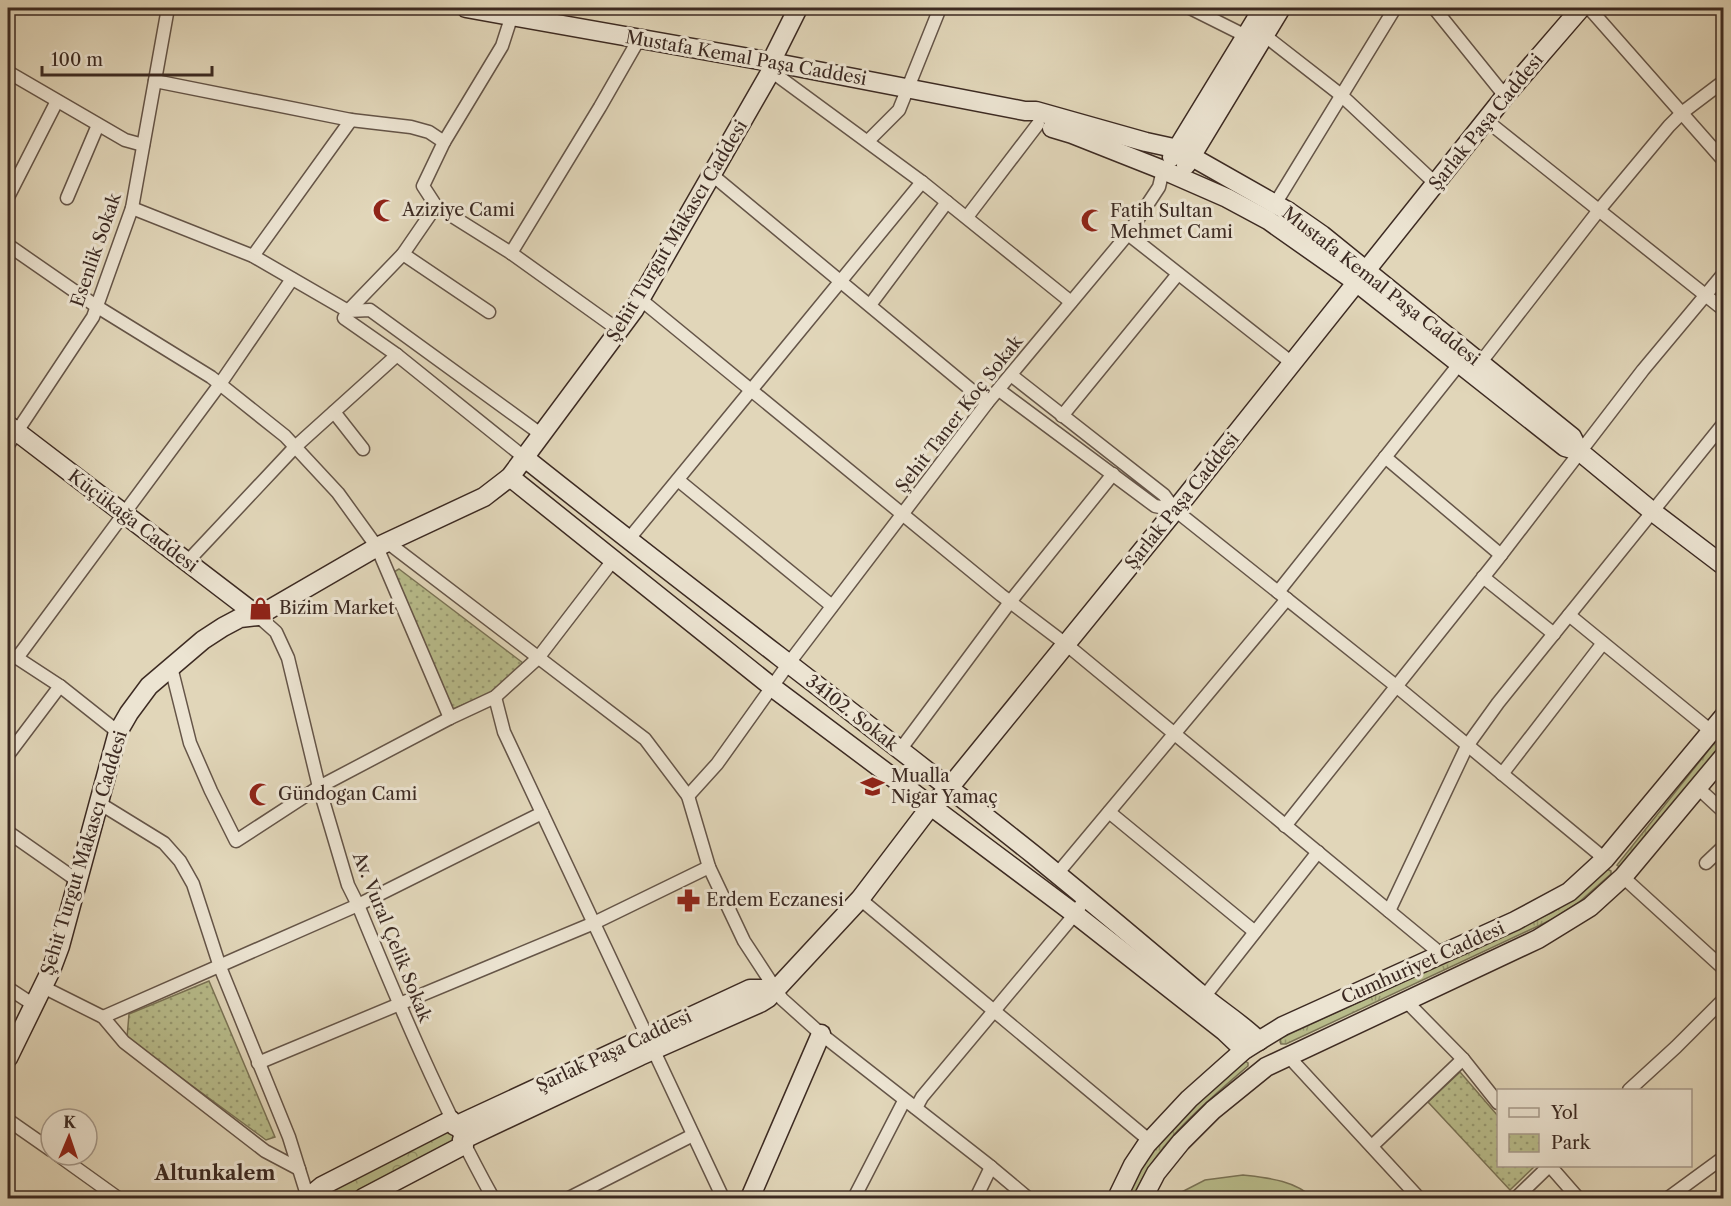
<svg xmlns="http://www.w3.org/2000/svg" width="1731" height="1206" viewBox="0 0 1731 1206" font-family="'Libre Caslon Text',serif">
<style>
.grass{fill:url(#grass-tufts);stroke:#7a7356;stroke-width:1.5}
.forest{fill:url(#forest-crowns);stroke:#7a7356;stroke-width:1.5}
.park{fill:url(#park-dots);stroke:#7a7356;stroke-width:1.5}
.garden{fill:#b8bc8b;stroke:#7a7356;stroke-width:1.5}
.lines{fill:none;stroke-linecap:round;stroke-linejoin:round}
.street-casing{stroke:#655548;stroke-width:15}
.secondary-casing{stroke:#3c2a22;stroke-width:21}
.street{stroke:#ece4d2;stroke-width:12}
.secondary{stroke:#ece4d2;stroke-width:18}
.labels{text-anchor:middle;dominant-baseline:central;stroke-width:6;stroke-linejoin:round;paint-order:stroke}
.street-label{font-size:18px;fill:#3c2a22;stroke:#ece4d2}
.poi-label{font-size:18px;fill:#3c2a22;stroke:#ece4d2;text-anchor:start}
.neighbourhood-label{font-size:20px;font-weight:bold;fill:#3c2a22;stroke:#ece4d2}
</style>
<defs>
<pattern id="grass-tufts" width="24" height="20" patternUnits="userSpaceOnUse" patternTransform="scale(1.5)"><rect width="24" height="20" fill="#b8bc8b"/><path d="M3 7l-1-3M5 7V3M7 7l1-3M15 17l-1-3M17 17v-4M19 17l1-3" fill="none" stroke="#979971"/></pattern>
<pattern id="forest-crowns" width="20" height="18" patternUnits="userSpaceOnUse" patternTransform="scale(1.5)"><rect width="20" height="18" fill="#b8bc8b"/><path d="M2 6a3 3 0 1 1 6 0M12 15a3 3 0 1 1 6 0" fill="none" stroke="#979971"/></pattern>
<pattern id="park-dots" width="8" height="8" patternUnits="userSpaceOnUse" patternTransform="scale(1.5)"><rect width="8" height="8" fill="#b8bc8b"/><path d="M2 2h.1M6 6h.1" fill="none" stroke="#979971" stroke-width="1.8" stroke-linecap="round"/></pattern>
</defs>
<rect width="100%" height="100%" fill="#e1d6b9"/>
<filter id="stains"><feTurbulence type="fractalNoise" baseFrequency=".00333" numOctaves="4"/><feColorMatrix values="0 0 0 0 .2 0 0 0 0 .09 0 0 0 0 .02 0 0 0 .5 -.17"/></filter>
<radialGradient id="worn" r=".72"><stop offset=".6" stop-color="#630" stop-opacity="0"/><stop offset="1" stop-color="#630" stop-opacity=".3"/></radialGradient>
<g class="grass">
<path d="M1723,732V744L1628,864L1621,868L1617,865Z"/>
<path d="M1607,869L1611,871V874L1578,903L1553,919L1286,1044H1281L1280,1042L1281,1038L1553,912L1581,893Z"/>
<path d="M1245,1061L1248,1063V1066C1204,1104 1155,1144 1133,1198H1125L1142,1162L1188,1111Z"/>
</g>
<path class="forest" d="M440,1131H451L455,1138L454,1146L351,1198H329L328,1191Z"/>
<g class="park">
<path d="M399,569L523,663L493,692L453,709L392,573Z"/>
<path d="M209,981L275,1137L266,1140L127,1038L129,1014Z"/>
<path d="M1460,1072L1498,1116V1166H1535L1510,1190L1428,1102Z"/>
</g>
<path class="garden" d="M1243,1175C1268,1178 1294,1180 1313,1198H1170L1205,1180Z"/>
<g class="lines">
<defs>
<g id="street">
<path d="M1190,8L1246,36"/>
<path d="M1434,8L1505,96"/>
<path d="M1589,8L1724,161"/>
<path d="M1264,35L1341,95L1436,184"/>
<path d="M771,71L922,182L1071,302"/>
<path d="M8,72L125,140L143,145"/>
<path d="M155,81L351,120L411,127L429,132L444,142L423,186L436,206L511,253L620,331"/>
<path d="M1487,121L1724,310"/>
<path d="M868,141L899,110L940,8"/>
<path d="M444,142L502,46L512,15"/>
<path d="M711,174L987,403"/>
<path d="M8,197L57,101"/>
<path d="M67,198L98,125"/>
<path d="M1275,204L1395,8"/>
<path d="M132,208L253,256L348,311L344,318L397,355L525,458"/>
<path d="M967,217L1038,124"/>
<path d="M1128,234L1292,363"/>
<path d="M8,245L96,306L211,377L285,436L338,493L377,547L450,718"/>
<path d="M511,253L600,107L639,39"/>
<path d="M403,254L489,312"/>
<path d="M253,256L351,120"/>
<path d="M640,299L1001,595L1067,645L1435,949L1440,956"/>
<path d="M870,305L947,202"/>
<path d="M348,311L370,310L542,435"/>
<path d="M348,311L403,254L436,206"/>
<path d="M1481,362L1599,210L1669,126L1683,112L1724,81"/>
<path d="M999,390L1155,506L1175,510L1164,495L1011,375"/>
<path d="M334,412L363,449"/>
<path d="M1062,416L1178,274"/>
<path d="M8,445L93,317L132,208L168,8"/>
<path d="M1385,457L1501,555"/>
<path d="M678,480L832,606"/>
<path d="M1175,510L1396,686L1605,859"/>
<path d="M628,540L922,182"/>
<path d="M387,542L645,739L688,796L709,867L744,941L782,999L821,1034L991,1167L1028,1198"/>
<path d="M187,562L295,447L397,355"/>
<path d="M1483,577L1554,634"/>
<path d="M1278,592L1460,363"/>
<path d="M1569,615L1711,731"/>
<path d="M258,616L276,632L288,658L319,787L348,885L358,905C399,1005 441,1104 493,1198"/>
<path d="M8,652L60,686L118,732"/>
<path d="M17,658L220,384L292,279"/>
<path d="M171,667L190,743L211,791L236,841L319,787L450,718L495,697L538,658L614,559"/>
<path d="M495,697L504,732L723,1198"/>
<path d="M900,750L1010,602L1113,474"/>
<path d="M8,755L60,686"/>
<path d="M1502,774L1603,643"/>
<path d="M1698,788L1724,812"/>
<path d="M688,796L717,764L789,663L987,403L1128,234L1159,187L1163,170"/>
<path d="M99,803L164,843L180,861L193,884L220,967L289,1137L308,1198"/>
<path d="M1109,812L1255,932"/>
<path d="M1285,826L1497,560L1643,370L1724,273"/>
<path d="M8,832L78,881"/>
<path d="M1706,863L1724,846"/>
<path d="M1057,874L1287,599"/>
<path d="M1623,877L1724,969"/>
<path d="M860,899L1150,1141"/>
<path d="M1389,911L1467,746L1498,703L1724,423"/>
<path d="M43,987L103,1017L124,1042L265,1151L299,1169"/>
<path d="M8,988L34,1005"/>
<path d="M1204,997L1318,852"/>
<path d="M1406,1001L1463,1059L1498,1103"/>
<path d="M103,1017L358,905L542,813"/>
<path d="M1289,1057L1419,1198"/>
<path d="M258,1063L594,923L709,867"/>
<path d="M1629,1090L1676,1047L1724,999"/>
<path d="M916,1108L922,1097L1075,914L1086,897"/>
<path d="M8,1120L51,1150"/>
<path d="M1372,1146L1463,1059"/>
<path d="M58,1155L118,1198"/>
<path d="M1550,1166L1578,1198"/>
<path d="M569,1198L693,1135"/>
<path d="M854,1198L904,1101"/>
<path d="M976,1198L991,1167"/>
<path d="M1516,1198L1549,1166"/>
<path d="M1668,1198L1724,1157"/>
</g>
<g id="secondary">
<path d="M466,8L771,62L1025,111H1036L1146,142L1178,149L1289,212L1322,235L1572,437L1579,451"/>
<path d="M1052,128L1072,134L1163,170L1227,198L1268,220L1356,282L1565,447L1579,451L1653,512L1724,566"/>
<path d="M1172,157L1263,8"/>
<path d="M1186,165L1281,8"/>
<path d="M8,425L258,616"/>
<path d="M525,458C693,592 866,721 1034,855C1089,900 1143,945 1197,991C1217,1009 1240,1022 1259,1041"/>
<path d="M510,477L772,687L1075,914L1224,1031L1244,1050"/>
<path d="M8,1058L51,970L60,946L118,732L129,713L149,686L203,640L223,627L240,618L258,616L377,547L484,497L510,477L634,310L771,71V62L798,8"/>
<path d="M455,1126L750,989H776"/>
<path d="M462,1140L640,1056L760,1003L768,998L860,899L930,807L949,788L1180,504L1505,96L1581,8"/>
<path d="M314,1198L316,1191L322,1186L451,1120"/>
<path d="M363,1198L464,1145"/>
<path d="M750,1198L821,1034"/>
<path d="M1117,1198L1133,1165L1147,1144L1189,1099L1244,1050L1283,1026L1515,921L1569,892L1605,859L1724,716"/>
<path d="M1143,1198L1156,1173L1181,1142L1213,1110L1266,1067L1538,939L1590,907L1623,877L1724,756"/>
</g>
</defs>
<use href="#street" class="street-casing"/>
<use href="#secondary" class="secondary-casing"/>
<use href="#street" class="street"/>
<use href="#secondary" class="secondary"/>
</g>
<defs>
<symbol id="mosque-bare" viewBox="-9 -9 18 18"><path d="M3.5-4.9A6 6 0 1 0 3.5 4.9A5 5 0 1 1 3.5-4.9Z" fill="#8f2418" stroke="#ece4d2" stroke-width="2.5" paint-order="stroke"/></symbol>
<symbol id="shop-bare" viewBox="-9 -9 18 18"><path d="M-5-2.5h2.3a2.7 3.5 0 0 1 5.4 0H5L5.5 6h-11ZM-1.5-2.5h3a1.5 2.3 0 0 0-3 0Z" fill="#8f2418" stroke="#ece4d2" stroke-width="2.5" paint-order="stroke"/></symbol>
<symbol id="school-bare" viewBox="-9 -9 18 18"><path d="M0-5L7-2L0 1L-7-2ZM-4 1L0 2.5L4 1V4Q0 6-4 4Z" fill="#8f2418" stroke="#ece4d2" stroke-width="2.5" paint-order="stroke"/></symbol>
<symbol id="pharmacy-bare" viewBox="-9 -9 18 18"><path d="M-2-6h4v4h4v4h-4v4h-4v-4h-4v-4h4Z" fill="#8f2418" stroke="#ece4d2" stroke-width="2.5" paint-order="stroke"/></symbol>
</defs>
<g fill-rule="evenodd">
<use href="#mosque-bare" x="368" y="194" width="33" height="33"/>
<use href="#mosque-bare" x="1076" y="204" width="33" height="33"/>
<use href="#shop-bare" x="244" y="592" width="33" height="33"/>
<use href="#school-bare" x="856" y="770" width="33" height="33"/>
<use href="#mosque-bare" x="244" y="778" width="33" height="33"/>
<use href="#pharmacy-bare" x="672" y="884" width="33" height="33"/>
</g>
<g class="labels">
<g class="street-label">
<text transform="translate(746 58) rotate(10)">Mustafa Kemal Paşa Caddesi</text>
<text transform="translate(1486 122) rotate(-51)">Şarlak Paşa Caddesi</text>
<text transform="translate(677 231) rotate(-59)">Şehit Turgut Makascı Caddesi</text>
<text transform="translate(96 250) rotate(-71)">Esenlik Sokak</text>
<text transform="translate(1381 286) rotate(38)">Mustafa Kemal Paşa Caddesi</text>
<text transform="translate(959 414) rotate(-52)">Şehit Taner Koç Sokak</text>
<text transform="translate(1182 501) rotate(-51)">Şarlak Paşa Caddesi</text>
<text transform="translate(133 521) rotate(37)">Küçükağa Caddesi</text>
<text transform="translate(852 713) rotate(38)">34102. Sokak</text>
<text transform="translate(84 853) rotate(-73)">Şehit Turgut Makascı Caddesi</text>
<text transform="translate(392 937) rotate(68)">Av. Vural Çelik Sokak</text>
<text transform="translate(1423 963) rotate(-24)">Cumhuriyet Caddesi</text>
<text transform="translate(614 1051) rotate(-25)">Şarlak Paşa Caddesi</text>
</g>
<g class="poi-label">
<text x="402" y="210">Aziziye Cami</text>
<text x="1110" y="211">Fatih Sultan<tspan x="1110" dy="21">Mehmet Cami</tspan></text>
<text x="279" y="608">Bizim Market</text>
<text x="891" y="776">Mualla<tspan x="891" dy="21">Nigar Yamaç</tspan></text>
<text x="278" y="794">Gündogan Cami</text>
<text x="706" y="900">Erdem Eczanesi</text>
</g>
<g class="neighbourhood-label">
<text x="215" y="1173">Altunkalem</text>
</g>
</g>
<rect width="1731" height="1206" fill="none" stroke="#e1d6b9" stroke-width="30"/>
<rect x="9" y="9" width="1713" height="1188" fill="none" stroke="#3c2a22" stroke-width="3"/>
<rect x="15" y="15" width="1701" height="1176" fill="none" stroke="#3c2a22" stroke-width="1.5"/>
<rect x="1497" y="1089" width="195" height="78" fill="#ece4d2" stroke="#a69a8c" stroke-width="1.5"/>
<rect x="1509" y="1108" width="30" height="9" fill="#ece4d2" stroke="#a69a8c" stroke-width="1.5"/>
<text x="1551" y="1119" font-size="18" fill="#3c2a22">Yol</text>
<rect x="1509" y="1134" width="30" height="18" fill="url(#park-dots)" stroke="#a69a8c" stroke-width="1.5"/>
<text x="1551" y="1149" font-size="18" fill="#3c2a22">Park</text>
<g transform="translate(69 1137) rotate(2)"><circle r="28" fill="#ece4d2" stroke="#a69a8c" stroke-width="1.5"/>
<path d="M0-4.5L10 22L0 15L-10 22Z" fill="#8f2418"/>
<text y="-9" font-size="16" font-weight="bold" text-anchor="middle" fill="#3c2a22">K</text>
</g>
<path d="M42 66v9h170v-9" fill="none" stroke="#3c2a22" stroke-width="3"/>
<text x="51" y="66" font-size="18" fill="#3c2a22" stroke="#ece4d2" stroke-width="4.5" paint-order="stroke">100 m</text>
<rect width="100%" height="100%" filter="url(#stains)"/>
<rect width="100%" height="100%" fill="url(#worn)"/>
</svg>
